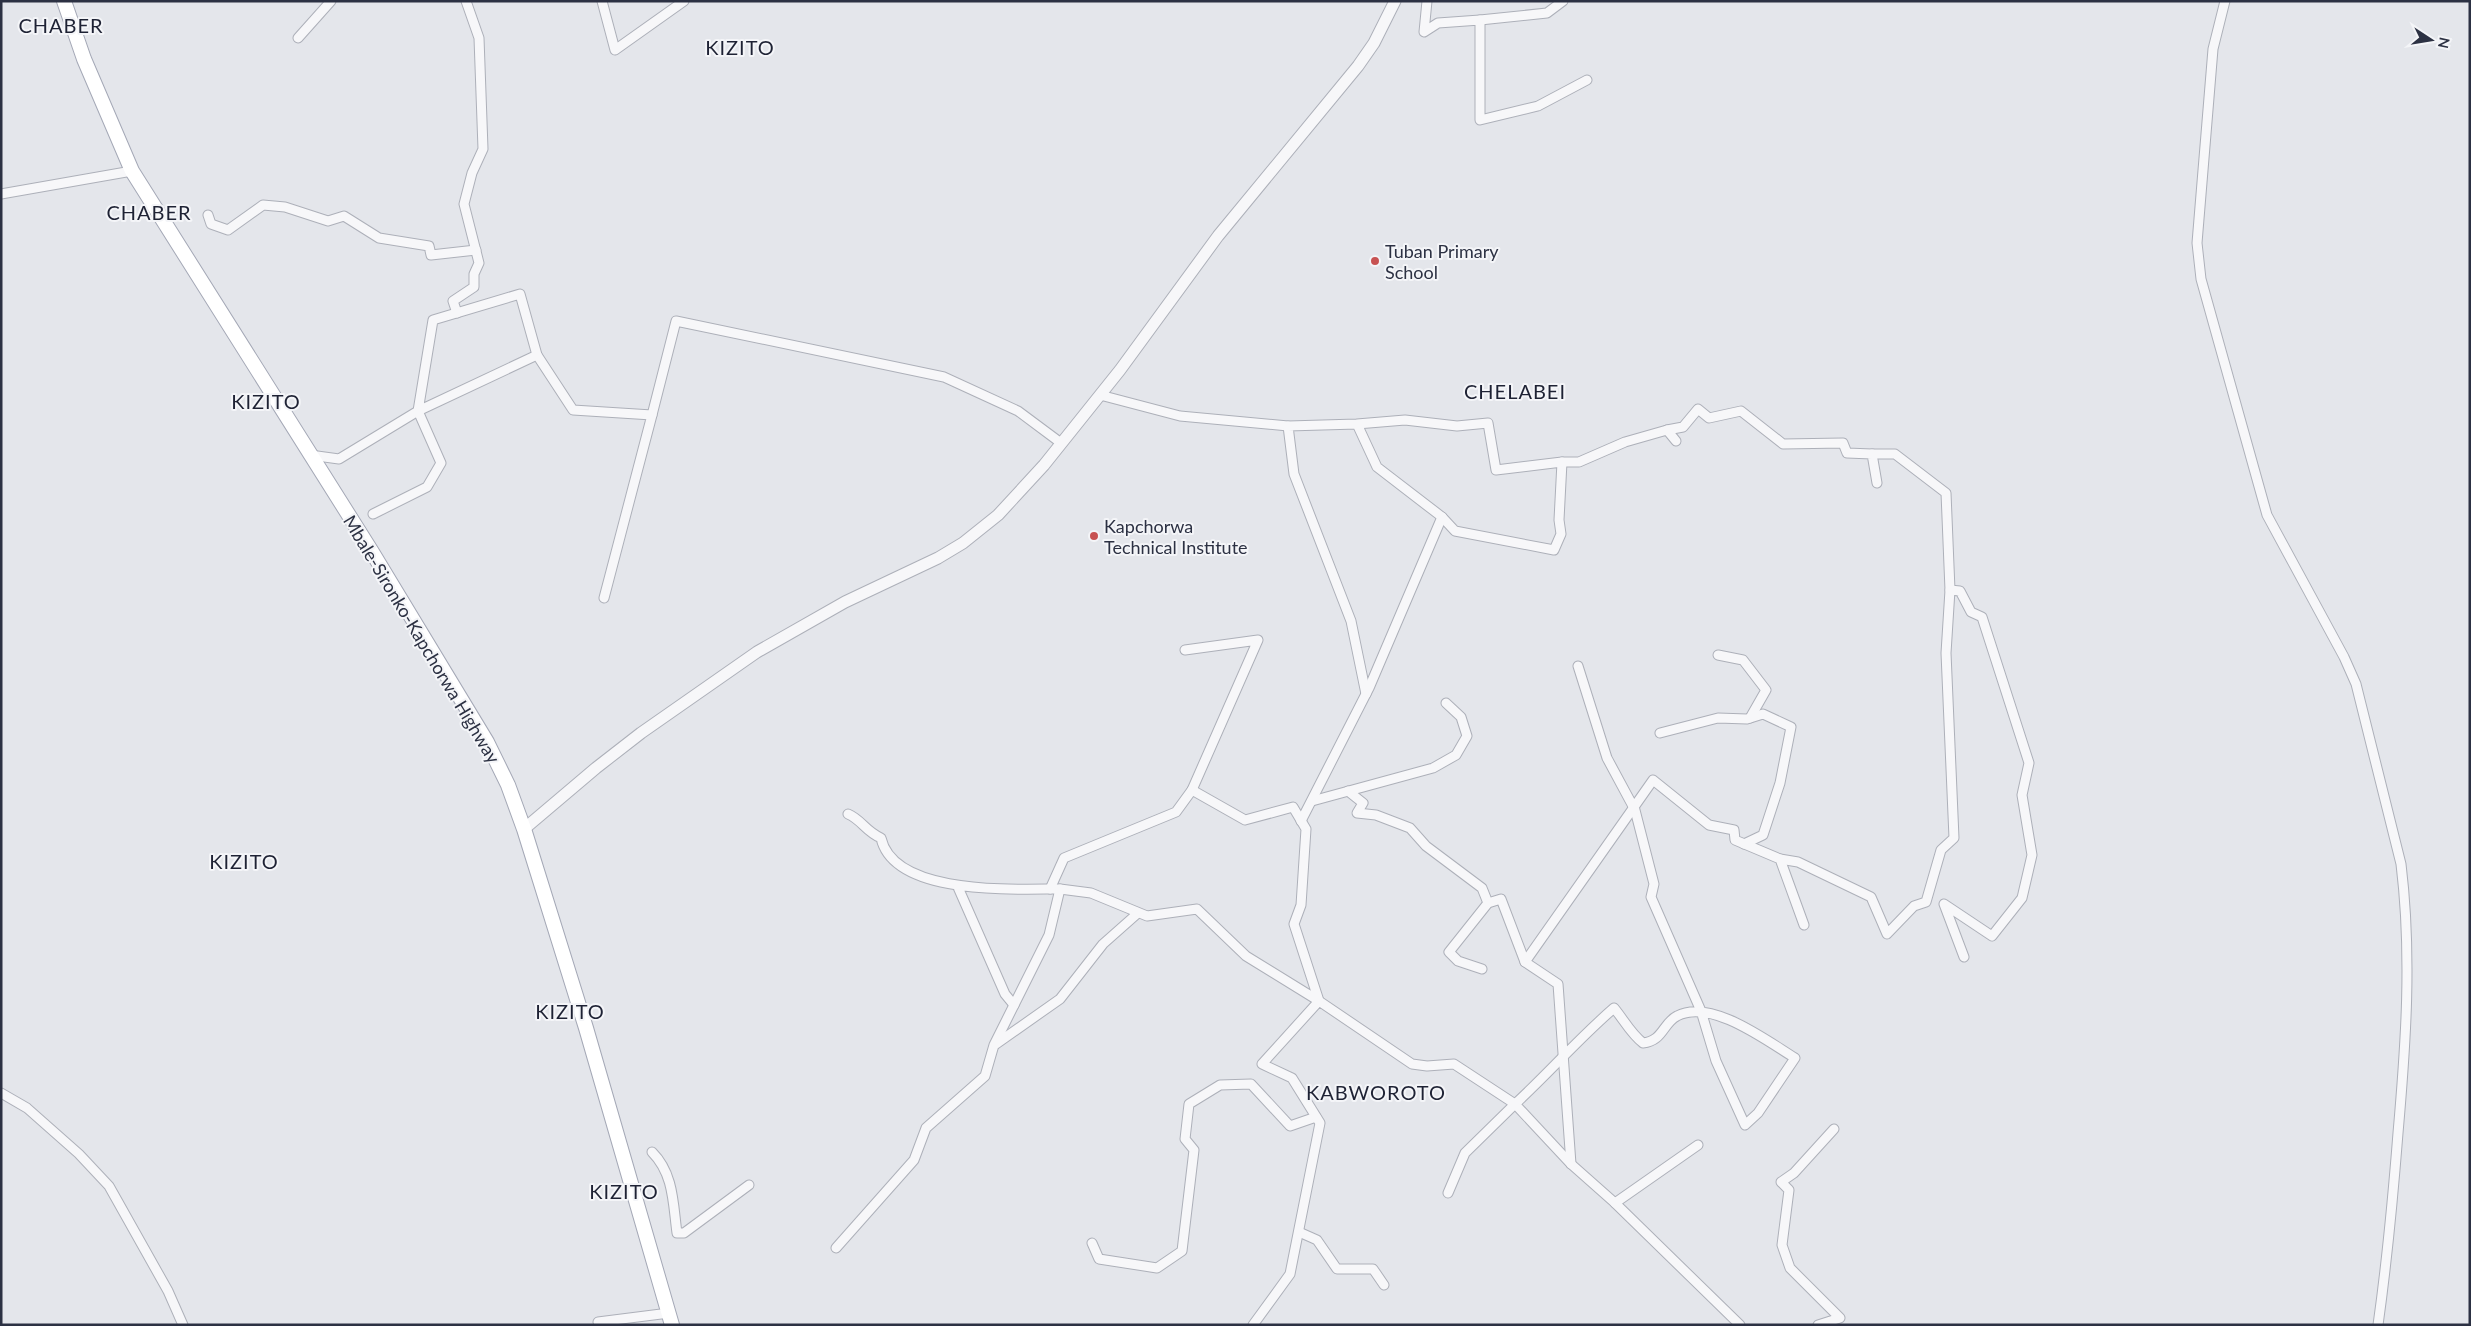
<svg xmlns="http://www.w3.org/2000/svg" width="2471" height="1326" viewBox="0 0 2471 1326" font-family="Lato,sans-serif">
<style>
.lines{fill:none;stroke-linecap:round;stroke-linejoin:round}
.minor-casing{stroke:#adb0b9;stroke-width:11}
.tertiary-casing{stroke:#adb0b9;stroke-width:13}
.primary-casing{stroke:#a4a8b6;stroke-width:16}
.minor{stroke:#f7f7f9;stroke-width:9}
.tertiary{stroke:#f7f7f9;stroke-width:11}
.primary{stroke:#fff;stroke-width:14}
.poi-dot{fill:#c75252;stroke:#f4f5f8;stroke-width:2}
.labels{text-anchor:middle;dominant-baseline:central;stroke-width:4;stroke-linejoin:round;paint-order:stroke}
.poi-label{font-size:18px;fill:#2c3143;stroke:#f4f5f8;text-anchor:start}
.street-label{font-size:18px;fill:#2c3143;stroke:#f4f5f8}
.quarter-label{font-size:20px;letter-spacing:1px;fill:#1e2234;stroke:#f4f5f8}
</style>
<rect width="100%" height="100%" fill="#e4e6eb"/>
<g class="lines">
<defs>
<g id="minor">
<path d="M602,1L615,50L684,1"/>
<path d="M1427,1L1424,32L1438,23L1480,20V120L1538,106L1587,80"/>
<path d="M2225,1L2213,49L2197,243L2201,279L2267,515L2344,657L2356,684L2401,864C2412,955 2406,1042 2398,1133C2393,1197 2387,1261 2378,1325"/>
<path d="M1480,20L1547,13L1563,1"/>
<path d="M298,38L331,1"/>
<path d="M1,194L132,171"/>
<path d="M208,215L211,224L228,230L263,205L285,207L328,221L344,216L379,238L429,246L431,255L476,250"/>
<path d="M457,313L453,301L474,287V274L479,263L464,204L472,173L483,149L479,38L466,1"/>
<path d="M537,355L573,410L652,415L604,598"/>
<path d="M1100,395L1180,416L1288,426"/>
<path d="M652,415L676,321L944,377L1018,411L1061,443"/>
<path d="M1357,424L1405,420L1457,426L1488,423L1496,470L1562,462L1559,520L1561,534L1554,550L1455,531L1442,517L1377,467L1357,424L1288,426L1294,474L1351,621L1366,694"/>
<path d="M1667,430L1683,427L1698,409L1709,418L1741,411L1783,444L1843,443L1847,453L1872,454L1877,483"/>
<path d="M1872,454H1895L1946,493L1950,590"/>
<path d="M310,455L339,459L418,411L433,320L520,294L537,355L418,411L441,463L427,487L373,514"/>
<path d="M1562,462H1579L1625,442L1667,430L1676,441"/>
<path d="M1185,650L1258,640L1192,790"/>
<path d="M1718,655L1743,660L1766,690L1750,718"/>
<path d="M1578,666L1607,758L1635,810L1654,884L1651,897L1701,1011L1716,1061L1745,1125L1758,1113L1795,1058C1767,1041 1711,998 1677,1016C1663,1023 1663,1041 1643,1043C1631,1034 1624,1020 1614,1008C1578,1039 1549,1073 1515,1104L1571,1164L1615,1203L1698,1145"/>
<path d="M1660,733L1718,718L1747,719L1763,714L1791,727L1780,783L1763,835L1744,844"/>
<path d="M1348,791L1363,803L1357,813L1376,815L1410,828L1426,846L1482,888L1488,903"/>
<path d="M1312,801L1433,768L1456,755L1467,736L1461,717L1446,703"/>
<path d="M848,814C862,820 865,831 881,838C894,896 1015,889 1060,889L1049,935L1014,1005L1005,994L957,885"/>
<path d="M1301,821L1369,688L1442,517"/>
<path d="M1780,859L1798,862L1871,897L1887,934L1914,906L1926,902L1941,850L1954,838L1946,653L1950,590L1960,591L1971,612L1982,617L2029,763L2022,795L2032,855L2022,898L1992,936L1944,904L1964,957"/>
<path d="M1050,889L1064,858L1176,812L1192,790L1245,820L1293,807L1306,829L1301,905L1294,924L1319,1001L1246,956L1197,909L1147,916L1091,893L1060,889"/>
<path d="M1525,962L1653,780L1709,825L1734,830L1735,840L1780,859L1804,925"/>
<path d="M1482,969L1458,961L1449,952L1488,903L1501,899L1525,962L1558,984L1571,1164"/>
<path d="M996,1044L1060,999L1103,944L1138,913"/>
<path d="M1,1093L27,1108L79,1154L109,1186L168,1291L183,1325"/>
<path d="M652,1152C674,1174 673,1204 677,1233H684L749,1185"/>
<path d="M1615,1203L1740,1325"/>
<path d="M1299,1232L1317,1240L1337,1269H1373L1384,1285"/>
<path d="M1092,1243L1099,1259L1157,1268L1182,1251L1194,1150L1185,1139L1189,1104L1220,1085L1251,1084L1290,1126L1316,1117"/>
<path d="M836,1248L914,1160L926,1128L985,1076L994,1045L1014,1005"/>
<path d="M598,1322L669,1313"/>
<path d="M1253,1325L1290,1274L1320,1123L1292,1078L1262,1064L1319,1001L1412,1064L1427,1066L1454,1064L1515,1104L1465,1153L1448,1193"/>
<path d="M1818,1325L1840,1318L1790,1268L1782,1245L1789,1190L1781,1182L1794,1173L1834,1129"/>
</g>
<path id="tertiary" d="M524,829L596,768L641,733L757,652L845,602L938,558L963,543L998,515L1044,465L1120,370L1218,236L1358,66L1374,43L1395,1"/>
<path id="primary" d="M64,1L84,59L132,171L372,552L487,742L508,785L524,829L586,1028L672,1325"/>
</defs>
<use href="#minor" class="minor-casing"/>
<use href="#tertiary" class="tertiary-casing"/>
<use href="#primary" class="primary-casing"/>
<use href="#minor" class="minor"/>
<use href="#tertiary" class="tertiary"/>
<use href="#primary" class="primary"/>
</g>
<g class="poi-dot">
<circle cx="1375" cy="261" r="5"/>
<circle cx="1094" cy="536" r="5"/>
</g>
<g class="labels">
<g class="poi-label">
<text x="1385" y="251">Tuban Primary<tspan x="1385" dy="21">School</tspan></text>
<text x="1104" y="526">Kapchorwa<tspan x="1104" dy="21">Technical Institute</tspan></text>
</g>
<g class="street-label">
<text transform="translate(422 639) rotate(59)">Mbale-Sironko-Kapchorwa Highway</text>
</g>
<g class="quarter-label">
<text x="61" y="25">CHABER</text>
<text x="740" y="47">KIZITO</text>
<text x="149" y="212">CHABER</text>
<text x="1515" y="391">CHELABEI</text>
<text x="266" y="401">KIZITO</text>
<text x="244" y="861">KIZITO</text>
<text x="570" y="1011">KIZITO</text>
<text x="1376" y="1092">KABWOROTO</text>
<text x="624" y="1191">KIZITO</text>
</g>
</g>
<rect width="2471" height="1326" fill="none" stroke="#2c3143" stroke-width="5"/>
<g transform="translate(2431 40) rotate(102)" stroke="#f4f5f8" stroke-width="4" paint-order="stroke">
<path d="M0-4L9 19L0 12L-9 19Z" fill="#2c3143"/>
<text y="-8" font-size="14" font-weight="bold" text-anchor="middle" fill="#2c3143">N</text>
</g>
</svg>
